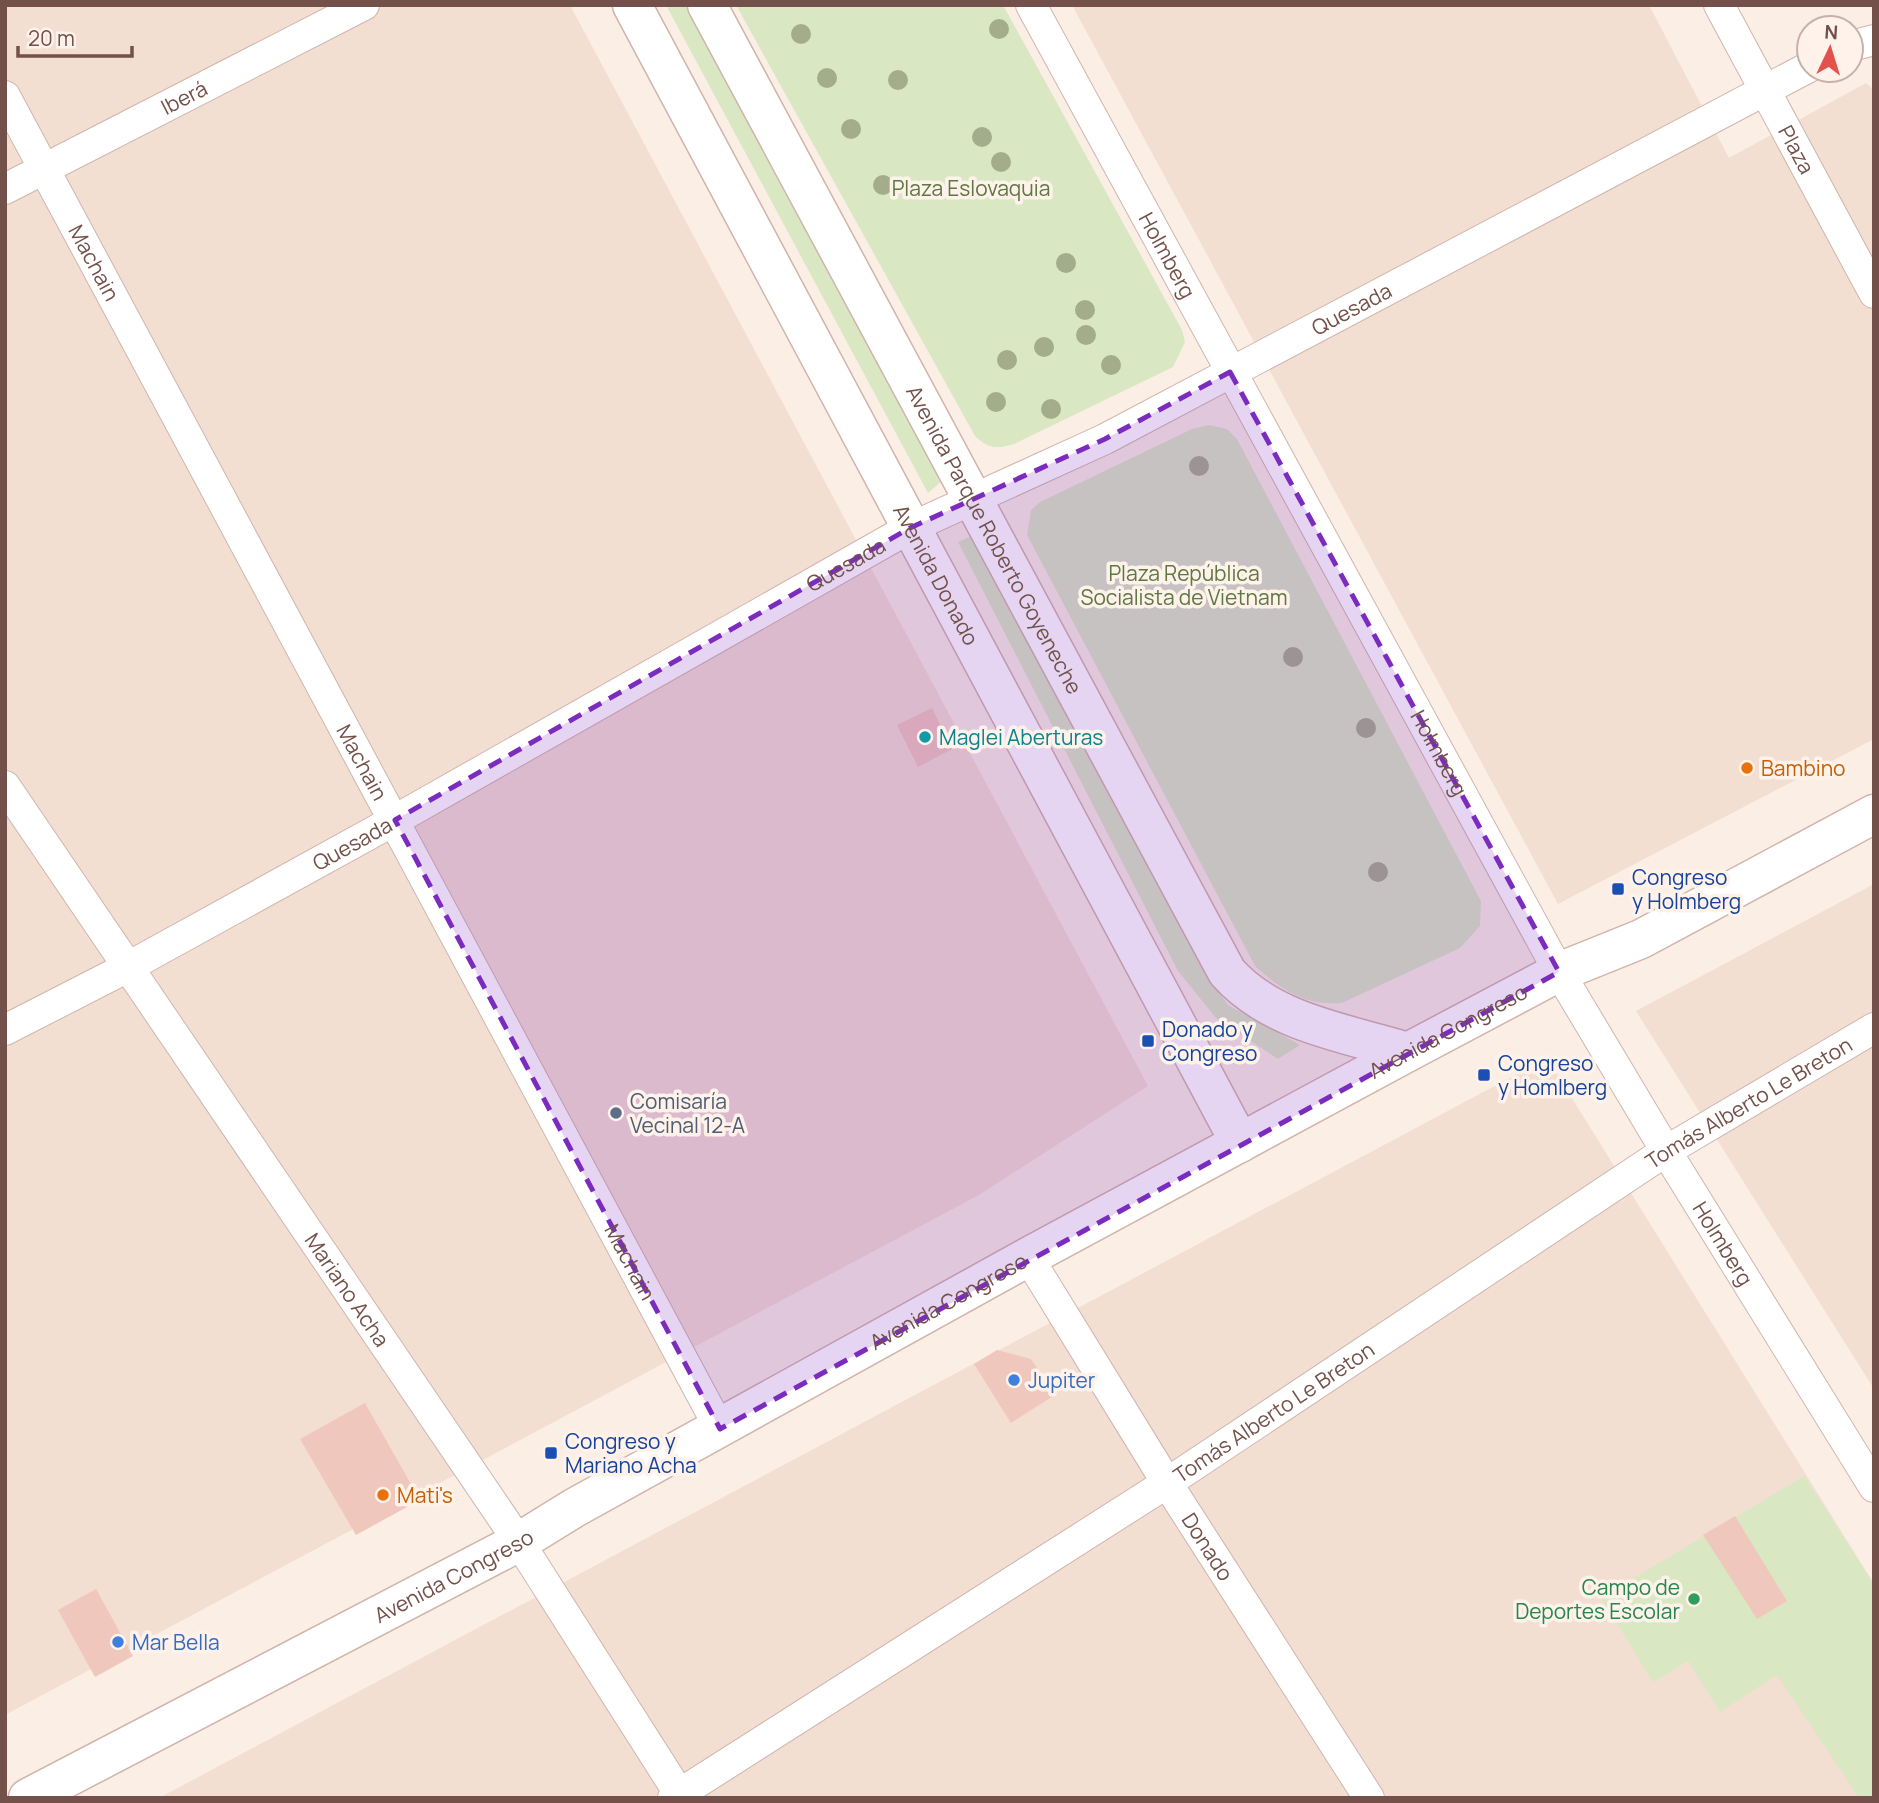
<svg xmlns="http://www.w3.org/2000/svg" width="1879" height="1803" viewBox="0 0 1879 1803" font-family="Manrope,sans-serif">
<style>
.residential{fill:#f3ded2}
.green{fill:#d9e8c3}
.building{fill:#f0c7bc}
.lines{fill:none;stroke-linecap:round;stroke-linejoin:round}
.minor-casing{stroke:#cfb6ad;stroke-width:32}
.secondary-casing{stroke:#d1b4ab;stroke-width:41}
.minor{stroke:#fff;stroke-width:30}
.secondary{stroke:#fff;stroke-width:38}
.tree{fill:#a4ad8b}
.marked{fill:#7b2cbf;fill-opacity:0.2;stroke:#7b2cbf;stroke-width:5;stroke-dasharray:14 9;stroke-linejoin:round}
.culture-dot{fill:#0f9aa8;stroke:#fef2ea;stroke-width:2.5}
.food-dot{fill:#e8710a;stroke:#fef2ea;stroke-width:2.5}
.transit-dot{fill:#1a4fb4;stroke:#fef2ea;stroke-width:2.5}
.service-dot{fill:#5c6f8a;stroke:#fef2ea;stroke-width:2.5}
.shop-dot{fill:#3f7fe0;stroke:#fef2ea;stroke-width:2.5}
.leisure-dot{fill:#2e9e5b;stroke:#fef2ea;stroke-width:2.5}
.labels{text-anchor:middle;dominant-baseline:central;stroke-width:7;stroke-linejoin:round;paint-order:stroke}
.street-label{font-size:21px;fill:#73514a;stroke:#fef2ea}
.park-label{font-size:21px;fill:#5d7842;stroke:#fef2ea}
.culture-label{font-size:21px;fill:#0d838f;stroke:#fef2ea;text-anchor:start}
.food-label{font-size:21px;fill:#c56008;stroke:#fef2ea;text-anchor:start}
.transit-label{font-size:21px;fill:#164399;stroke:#fef2ea;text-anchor:start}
.service-label{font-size:21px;fill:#4e5e75;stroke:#fef2ea;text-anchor:start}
.shop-label{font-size:21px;fill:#366cbe;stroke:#fef2ea;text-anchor:start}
.leisure-label{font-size:21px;fill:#27864d;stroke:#fef2ea;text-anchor:end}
</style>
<rect width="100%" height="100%" fill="#fbeee4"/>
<g class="residential">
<path d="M5,5H570L1148,1086L979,1195L5,1715Z"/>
<path d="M1072,5H1649L1729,158L1866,83L1874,90V739L1558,904Z"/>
<path d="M1874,884V1389L1636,1011Z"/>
<path d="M1547,1058L1874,1584V1798H159Z"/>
</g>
<g class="green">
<path d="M666,5H685L944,479L928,493Z"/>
<path d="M736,5H1003L1182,330L1185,342L1173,367L1014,444C997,449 988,449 975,436Z"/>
<path d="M1209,425L1227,429L1237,439L1481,901L1480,926L1460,948L1342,1003C1306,1006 1281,990 1255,966L1027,535L1031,510L1040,502L1192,429Z"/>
<path d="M980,532L1204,970L1228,1005L1300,1045L1278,1059L1216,1018L1178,971L958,542Z"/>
<path d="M1804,1476L1874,1584V1798H1859L1777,1675L1720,1712L1688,1661L1653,1682L1601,1598Z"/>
</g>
<g class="building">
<path d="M932,708L952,749L918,767L897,725Z"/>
<path d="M997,1350L1031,1359L1055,1395L1011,1423L974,1364Z"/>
<path d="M365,1403L416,1493L407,1507L356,1535L300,1439Z"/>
<path d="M1735,1516L1787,1601L1757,1619L1703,1535Z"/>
<path d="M96,1589L133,1656L95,1677L58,1610Z"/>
</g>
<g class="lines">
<defs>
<g id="minor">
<path id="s1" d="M1031,5L1559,972L1666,1151L1874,1487"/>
<path id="s2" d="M1719,5L1874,293"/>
<path d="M1851,46L1874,40"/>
<path id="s3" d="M5,96L720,1429"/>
<path id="s4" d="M5,189L364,5"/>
<path id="s5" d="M5,786L519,1542L682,1798"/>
<path id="s6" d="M5,1030L128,967L395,820L910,528L1105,439L1809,67"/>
<path id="s7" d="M1028,1257L1167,1483L1369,1798"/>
<path id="s8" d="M673,1798L1167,1483L1666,1151L1874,1028"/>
</g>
<g id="secondary">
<path id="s9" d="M632,5L1240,1143"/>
<path id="s10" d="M707,5L1227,972C1272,1023 1346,1033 1408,1052"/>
<path id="s11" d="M28,1798L519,1542L574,1508L1028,1257L1408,1052L1559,972L1641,939L1874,814"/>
</g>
</defs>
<use href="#minor" class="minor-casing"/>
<use href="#secondary" class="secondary-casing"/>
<use href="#minor" class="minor"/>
<use href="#secondary" class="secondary"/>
</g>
<g class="tree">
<circle cx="999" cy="29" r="10"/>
<circle cx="801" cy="34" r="10"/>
<circle cx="827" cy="78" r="10"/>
<circle cx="898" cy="80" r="10"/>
<circle cx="851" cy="129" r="10"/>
<circle cx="982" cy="137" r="10"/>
<circle cx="1001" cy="162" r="10"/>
<circle cx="883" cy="185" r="10"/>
<circle cx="1066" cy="263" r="10"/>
<circle cx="1085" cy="310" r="10"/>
<circle cx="1086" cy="335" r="10"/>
<circle cx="1044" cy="347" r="10"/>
<circle cx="1007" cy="360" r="10"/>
<circle cx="1111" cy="365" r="10"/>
<circle cx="996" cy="402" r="10"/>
<circle cx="1051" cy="409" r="10"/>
<circle cx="1199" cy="466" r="10"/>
<circle cx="1293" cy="657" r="10"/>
<circle cx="1366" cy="728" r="10"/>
<circle cx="1378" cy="872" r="10"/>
</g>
<path class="marked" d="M1230,372L1559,972L720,1429L395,820L910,528L1105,439Z"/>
<circle class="culture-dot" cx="925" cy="737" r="7"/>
<g class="food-dot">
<circle cx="1747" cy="768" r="7"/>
<circle cx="383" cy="1495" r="7"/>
</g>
<g class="transit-dot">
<rect x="1611" y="882" width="14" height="14" rx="3.5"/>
<rect x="1141" y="1034" width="14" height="14" rx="3.5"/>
<rect x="1477" y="1068" width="14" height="14" rx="3.5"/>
<rect x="544" y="1446" width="14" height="14" rx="3.5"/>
</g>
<circle class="service-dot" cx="616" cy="1113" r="7"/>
<g class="shop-dot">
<circle cx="1014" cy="1380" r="7"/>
<circle cx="118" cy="1642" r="7"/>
</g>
<circle class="leisure-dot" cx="1694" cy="1599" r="7"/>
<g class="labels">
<g class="street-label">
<text stroke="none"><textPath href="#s4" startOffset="201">Iberá</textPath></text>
<text stroke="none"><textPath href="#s2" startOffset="164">Plaza</textPath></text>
<text stroke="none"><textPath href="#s1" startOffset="285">Holmberg</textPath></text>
<text stroke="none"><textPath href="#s3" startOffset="189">Machain</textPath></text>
<text stroke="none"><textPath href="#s6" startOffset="1528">Quesada</textPath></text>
<text stroke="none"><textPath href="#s10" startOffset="607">Avenida Parque Roberto Goyeneche</textPath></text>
<text stroke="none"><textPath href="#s6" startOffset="961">Quesada</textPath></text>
<text stroke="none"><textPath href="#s9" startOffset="646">Avenida Donado</textPath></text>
<text stroke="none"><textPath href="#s1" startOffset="852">Holmberg</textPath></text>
<text stroke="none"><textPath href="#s3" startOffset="756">Machain</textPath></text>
<text stroke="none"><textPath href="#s6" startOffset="394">Quesada</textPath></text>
<text stroke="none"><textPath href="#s11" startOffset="1614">Avenida Congreso</textPath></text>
<text stroke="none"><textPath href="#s8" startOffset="1281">Tomás Alberto Le Breton</textPath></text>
<text stroke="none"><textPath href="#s1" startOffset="1419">Holmberg</textPath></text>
<text stroke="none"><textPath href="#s3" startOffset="1323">Machain</textPath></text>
<text stroke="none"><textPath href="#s5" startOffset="609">Mariano Acha</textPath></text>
<text stroke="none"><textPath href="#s11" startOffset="1046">Avenida Congreso</textPath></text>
<text stroke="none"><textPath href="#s8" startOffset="714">Tomás Alberto Le Breton</textPath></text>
<text stroke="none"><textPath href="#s7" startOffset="341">Donado</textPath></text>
<text stroke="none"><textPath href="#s11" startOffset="480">Avenida Congreso</textPath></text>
</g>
<g class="park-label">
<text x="971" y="188">Plaza Eslovaquia</text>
<text x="1184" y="573">Plaza República<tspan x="1184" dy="24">Socialista de Vietnam</tspan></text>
</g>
<g class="culture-label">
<text x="939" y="737">Maglei Aberturas</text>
</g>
<g class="food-label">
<text x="1761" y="768">Bambino</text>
<text x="397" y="1495">Mati's</text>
</g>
<g class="transit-label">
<text x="1632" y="877">Congreso<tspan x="1632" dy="24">y Holmberg</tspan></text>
<text x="1162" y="1029">Donado y<tspan x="1162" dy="24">Congreso</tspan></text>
<text x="1498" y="1063">Congreso<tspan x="1498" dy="24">y Homlberg</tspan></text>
<text x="565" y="1441">Congreso y<tspan x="565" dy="24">Mariano Acha</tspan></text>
</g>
<g class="service-label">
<text x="630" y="1101">Comisaría<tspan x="630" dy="24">Vecinal 12-A</tspan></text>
</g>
<g class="shop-label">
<text x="1028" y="1380">Jupiter</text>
<text x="132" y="1642">Mar Bella</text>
</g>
<g class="leisure-label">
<text x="1680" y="1587">Campo de<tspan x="1680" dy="24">Deportes Escolar</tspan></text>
</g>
</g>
<rect width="1879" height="1803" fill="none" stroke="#73514a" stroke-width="14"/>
<g transform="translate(1830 49) rotate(4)"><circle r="33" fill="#fef2ea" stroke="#c6b2aa" stroke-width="2"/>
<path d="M0-5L12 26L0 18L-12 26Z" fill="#e2514c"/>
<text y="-10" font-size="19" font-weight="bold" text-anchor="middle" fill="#73514a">N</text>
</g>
<path d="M18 46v10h114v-10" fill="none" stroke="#73514a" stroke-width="3.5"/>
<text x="28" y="46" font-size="21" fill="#73514a" stroke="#fef2ea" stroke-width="5" paint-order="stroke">20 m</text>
</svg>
